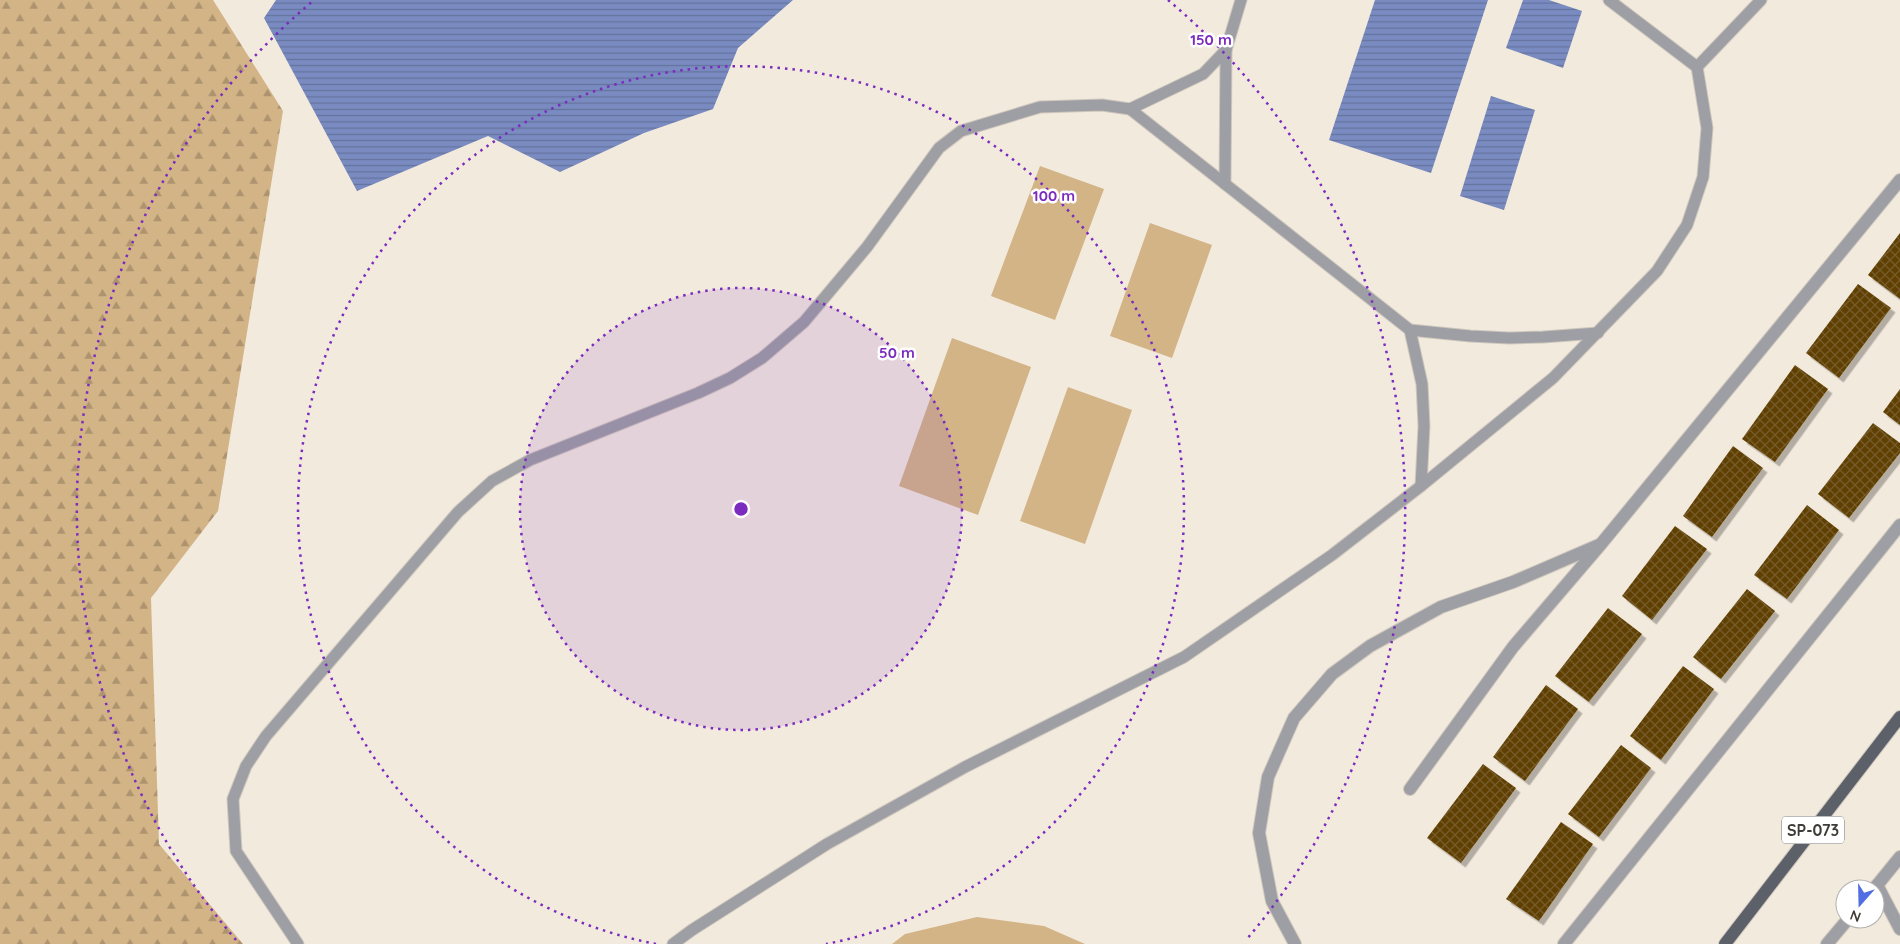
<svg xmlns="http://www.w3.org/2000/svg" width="1900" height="944" viewBox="0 0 1900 944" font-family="Quicksand,sans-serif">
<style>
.green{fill:#d3b487}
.forest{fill:url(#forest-firs)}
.water{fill:url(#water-rules)}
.building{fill:url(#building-cross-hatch);filter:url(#shadow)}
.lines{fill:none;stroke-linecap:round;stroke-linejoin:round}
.lane-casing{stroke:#cfc7bd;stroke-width:13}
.street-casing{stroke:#cfc7bd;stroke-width:14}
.primary-casing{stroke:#cfc7bd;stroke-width:14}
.lane{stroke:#9d9fa4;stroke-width:11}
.street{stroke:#9d9fa4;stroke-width:12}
.primary{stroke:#5c6069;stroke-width:12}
.ring{fill:none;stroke:#7b2cbf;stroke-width:2.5;stroke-dasharray:2.5 5}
.labels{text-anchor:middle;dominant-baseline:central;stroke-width:5;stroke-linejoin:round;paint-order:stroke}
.shield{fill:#fff;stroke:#797673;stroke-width:1}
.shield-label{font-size:16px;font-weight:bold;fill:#3f3b37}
.centre{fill:#7b2cbf;stroke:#fff;stroke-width:2.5}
.ring-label{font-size:15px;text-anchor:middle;font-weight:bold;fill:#7b2cbf;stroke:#fff;stroke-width:5;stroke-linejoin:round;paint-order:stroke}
</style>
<defs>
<pattern id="forest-firs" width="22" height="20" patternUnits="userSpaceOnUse" patternTransform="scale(1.25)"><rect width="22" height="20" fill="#d3b487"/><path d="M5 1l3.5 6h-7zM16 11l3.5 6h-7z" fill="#ad946f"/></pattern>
<pattern id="water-rules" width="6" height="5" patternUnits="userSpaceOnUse" patternTransform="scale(1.25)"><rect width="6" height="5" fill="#798bc0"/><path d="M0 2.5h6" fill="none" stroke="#65739d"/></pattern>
<pattern id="building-cross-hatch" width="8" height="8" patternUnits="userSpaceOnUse" patternTransform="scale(1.25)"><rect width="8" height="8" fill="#614102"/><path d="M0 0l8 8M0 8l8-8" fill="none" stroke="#755b29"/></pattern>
<filter id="shadow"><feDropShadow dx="4.5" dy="4.5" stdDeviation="0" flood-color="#0004"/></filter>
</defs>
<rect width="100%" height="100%" fill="#f3eade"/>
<g class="green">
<path d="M1040,166L1104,189L1055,320L991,296Z"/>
<path d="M1150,223L1212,245L1172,358L1110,336Z"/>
<path d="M952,338L1031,367L978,515L899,486Z"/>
<path d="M1068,387L1132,410L1085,544L1020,521Z"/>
<path d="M977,917L1044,926L1085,944H892L905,934Z"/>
</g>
<path class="forest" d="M0,0H213L283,111L218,511L151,598L159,844L243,944H0Z"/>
<g class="water">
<path d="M276,0H793L738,48L713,109L644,133L560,172L488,136L357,191L264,18Z"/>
<path d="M1375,0H1488L1431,173L1329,140Z"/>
<path d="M1523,0H1549L1582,11L1563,68L1506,48Z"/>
<path d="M1491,96L1535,110L1504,210L1460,196Z"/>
</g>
<g class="building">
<path d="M1900,233V299L1868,275Z"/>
<path d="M1858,284L1891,308L1839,378L1806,353Z"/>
<path d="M1795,365L1828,389L1775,462L1742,439Z"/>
<path d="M1900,389V425L1883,412Z"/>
<path d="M1873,423L1900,443V453L1849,518L1818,494Z"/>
<path d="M1733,446L1763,468L1712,537L1683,516Z"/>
<path d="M1807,505L1839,530L1787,599L1754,575Z"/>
<path d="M1675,526L1707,549L1652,620L1622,596Z"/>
<path d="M1747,589L1775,611L1721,679L1693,657Z"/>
<path d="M1608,608L1642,634L1589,702L1555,676Z"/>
<path d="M1683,666L1714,689L1661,760L1630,736Z"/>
<path d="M1546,685L1578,709L1525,781L1493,757Z"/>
<path d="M1621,745L1651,768L1599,837L1568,814Z"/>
<path d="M1483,764L1516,788L1461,863L1427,838Z"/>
<path d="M1561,822L1593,844L1539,921L1506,899Z"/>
</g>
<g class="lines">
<defs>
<g id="lane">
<path d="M1609,0L1697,67"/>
<path d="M1130,109L1410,330L1470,336L1509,338L1543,337L1598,333"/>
<path d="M1225,184L1226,50"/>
<path d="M1410,330L1422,384L1424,426L1421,486"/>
<path d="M298,944L236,851L233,799L246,766L266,736L458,512L492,481L530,460L698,393L730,378L762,358L804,322L867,247L939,148L961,131L1040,107L1102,105L1130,109L1203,74L1226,50L1241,0"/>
<path d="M673,944L692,930L827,844L965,767L1184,657L1332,555L1421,486L1553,378L1657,271L1687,225L1703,177L1707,128L1697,67L1761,0"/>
</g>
<g id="street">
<path d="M1410,789L1513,647L1601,544L1900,180"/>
<path d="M1877,885L1900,929"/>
<path d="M1874,889L1900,857"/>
<path d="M1295,944L1272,901L1259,833L1268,777L1294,718L1332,674L1370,646L1441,607L1513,582L1599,545"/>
<path d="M1564,944L1900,525"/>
<path d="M1827,944L1848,919"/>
</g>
<path id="primary" d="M1725,944L1900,717"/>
</defs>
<use href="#lane" class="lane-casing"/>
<use href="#street" class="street-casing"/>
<use href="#primary" class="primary-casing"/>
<use href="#lane" class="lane"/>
<use href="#street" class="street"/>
<use href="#primary" class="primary"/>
</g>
<circle cx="741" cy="509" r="221" fill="#7b2cbf" fill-opacity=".12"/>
<g class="ring">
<circle cx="741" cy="509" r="221"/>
<path d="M656 944A443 443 0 1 1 826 944"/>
<path d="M236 940A664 664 0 0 1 314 0M1168 0A664 664 0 0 1 1246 940"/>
</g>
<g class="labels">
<rect class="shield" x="1782" y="816.5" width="62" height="27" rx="4"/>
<g class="shield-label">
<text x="1813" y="830">SP-073</text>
</g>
</g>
<circle cx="741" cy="509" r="8" class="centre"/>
<g class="ring-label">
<text x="1211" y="45">150 m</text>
<text x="1054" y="201">100 m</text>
<text x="897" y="358">50 m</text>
</g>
<g transform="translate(1860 904) rotate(200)"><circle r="24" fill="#ffffff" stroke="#b2b1af"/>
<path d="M0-4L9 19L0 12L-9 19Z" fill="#516de2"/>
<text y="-8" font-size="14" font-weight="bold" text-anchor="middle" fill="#3f3b37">N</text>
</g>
</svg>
